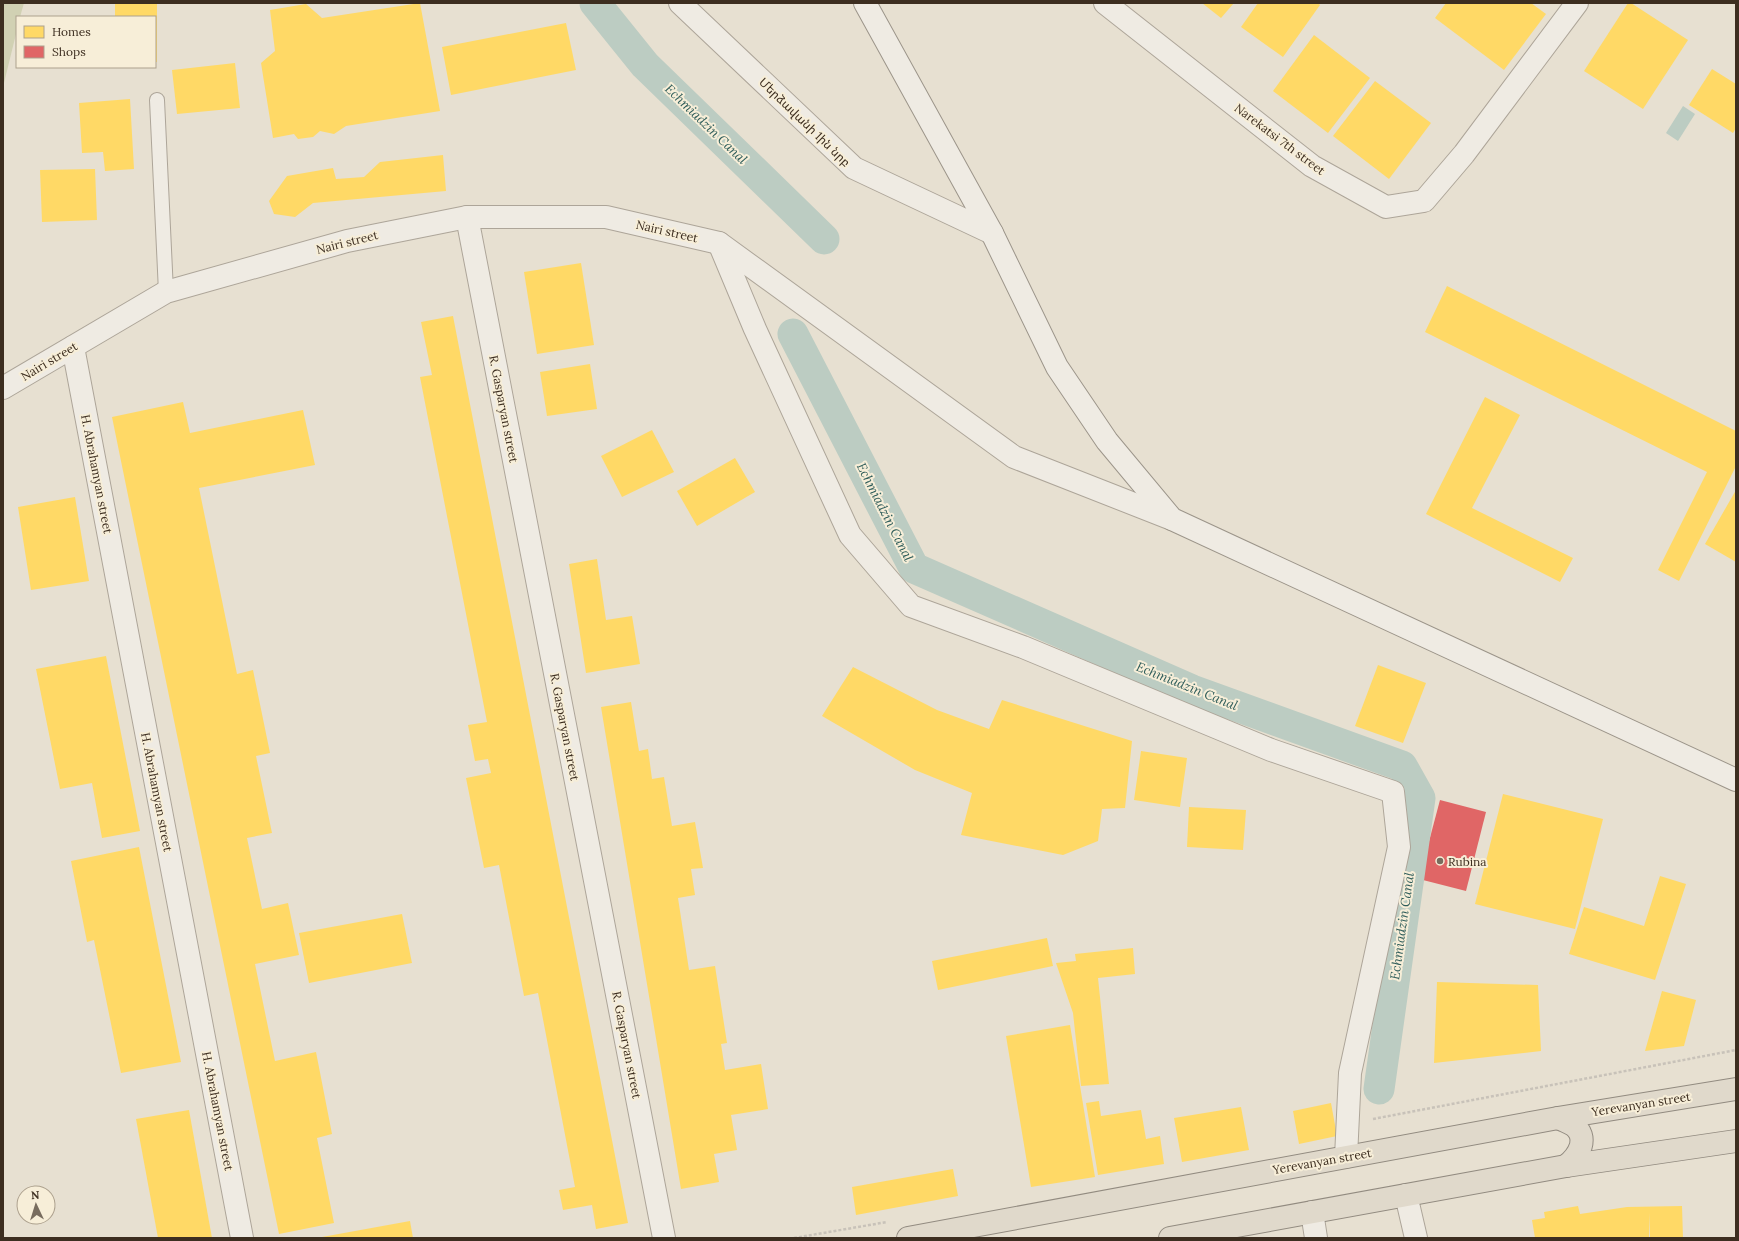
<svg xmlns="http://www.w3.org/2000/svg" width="1739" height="1241" viewBox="0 0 1739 1241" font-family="Lora,'Noto Sans Armenian',serif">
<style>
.cemetery{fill:#d1d1b3}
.water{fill:#bcccc2}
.homes{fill:#ffd966}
.shops{fill:#e06666}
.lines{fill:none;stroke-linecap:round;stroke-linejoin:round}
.canal{stroke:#bcccc2;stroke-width:31}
.service-casing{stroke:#ada599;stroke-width:16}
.minor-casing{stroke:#ada599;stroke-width:24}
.secondary-casing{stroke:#9c958a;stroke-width:24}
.trunk-casing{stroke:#928b80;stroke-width:24}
.path{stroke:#c8c2b9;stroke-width:2.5;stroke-dasharray:3 2;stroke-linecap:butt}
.service{stroke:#efebe3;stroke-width:14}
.minor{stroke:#efebe3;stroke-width:22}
.secondary{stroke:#efebe3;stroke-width:22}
.trunk{stroke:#e0d9cb;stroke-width:22}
.poi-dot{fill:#786c5e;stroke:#f7eed8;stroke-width:1.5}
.labels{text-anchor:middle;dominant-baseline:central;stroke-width:4;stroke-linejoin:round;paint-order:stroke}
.street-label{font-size:12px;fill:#3d2e20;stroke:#f7eed8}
.poi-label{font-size:12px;fill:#3d2e20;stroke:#f7eed8;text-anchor:start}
.water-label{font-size:13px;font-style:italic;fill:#2f5d5a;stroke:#f7eed8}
</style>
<rect width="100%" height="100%" fill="#e7e0d1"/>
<path class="cemetery" d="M3,3H24L20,17H17V30L3,87Z"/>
<path class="water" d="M1683,106L1695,114L1678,141L1666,133Z"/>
<g class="homes">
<path d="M115,3H157V62H155V17H115Z"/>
<path d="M420,3L440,111L346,126L334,134L320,131L313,137L298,139L294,134L273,138L261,63L275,51L270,10L306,4L322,18Z"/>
<path d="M1202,3H1234L1221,18Z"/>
<path d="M1258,3H1318L1320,5L1283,57L1241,27Z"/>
<path d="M1446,3H1531L1546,14L1504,70L1435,18Z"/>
<path d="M1628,3H1631L1688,40L1643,109L1584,71Z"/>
<path d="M566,23L576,70L451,95L442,47Z"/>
<path d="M1314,35L1370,78L1328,133L1273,91Z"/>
<path d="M235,63L240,108L177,114L172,70Z"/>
<path d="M1712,69L1736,84V128L1733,133L1689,105Z"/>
<path d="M1375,81L1431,123L1389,179L1333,136Z"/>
<path d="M130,99L134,169L105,171L103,152L82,153L79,103Z"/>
<path d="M443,155L446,191L313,203L295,217L274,214L269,201L287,176L333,168L336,179L364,177L380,162Z"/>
<path d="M95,169L97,220L42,222L40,170Z"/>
<path d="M581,263L594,345L537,354L524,272Z"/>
<path d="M1447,286L1736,431V466L1679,581L1658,570L1707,472L1425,332Z"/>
<path d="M453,316L628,1223L596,1229L592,1205L563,1210L559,1190L575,1187L538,993L524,996L499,865L484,868L466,778L491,773L488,759L475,761L468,725L487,722L420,377L432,375L421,322Z"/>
<path d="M590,364L597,409L547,416L540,372Z"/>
<path d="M1485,397L1520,415L1472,508L1573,558L1560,582L1426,514Z"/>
<path d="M183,402L190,433L303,410L315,465L199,488L237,674L253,670L270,753L256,756L272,833L247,838L262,909L288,903L299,955L255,964L275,1061L316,1052L332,1134L317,1138L334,1223L279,1234L112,417Z"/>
<path d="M652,430L674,472L622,497L601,456Z"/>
<path d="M735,458L755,492L697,526L677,491Z"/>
<path d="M1736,490V562L1705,544Z"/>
<path d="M75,497L89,581L31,590L18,507Z"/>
<path d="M597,559L606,620L632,616L640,664L586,673L569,564Z"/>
<path d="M106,656L140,831L102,838L92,783L60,789L36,669Z"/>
<path d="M1378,665L1426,683L1403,743L1355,726Z"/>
<path d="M853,667L937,710L989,729L1002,700L1132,741L1125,808L1102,809L1098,841L1063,855L961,835L972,793L915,770L822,716Z"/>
<path d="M631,702L639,751L648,749L652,779L664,777L672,826L695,822L703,868L691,869L695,895L678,898L689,970L715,966L727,1043L721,1044L725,1070L761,1064L768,1109L731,1115L737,1150L714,1154L719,1182L681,1189L601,707Z"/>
<path d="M1141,751L1187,758L1180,807L1134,800Z"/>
<path d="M1503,794L1603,819L1575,929L1475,904Z"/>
<path d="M1189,807L1246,810L1243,850L1187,847Z"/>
<path d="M139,847L181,1062L121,1073L94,940L87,942L71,861Z"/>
<path d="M1660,876L1686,884L1655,980L1569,954L1584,907L1644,926Z"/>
<path d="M402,914L412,963L309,983L299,933Z"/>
<path d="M1047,938L1053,966L938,990L932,961Z"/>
<path d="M1133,948L1135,974L1098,978L1109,1084L1081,1086L1073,1013L1056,963L1076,961L1075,954Z"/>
<path d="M1437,982L1538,985L1541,1051L1434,1063Z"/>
<path d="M1662,991L1696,1000L1684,1046L1645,1051Z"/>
<path d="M1070,1025L1095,1177L1031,1187L1006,1036Z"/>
<path d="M1099,1101L1101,1116L1141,1110L1146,1139L1160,1136L1164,1164L1098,1175L1086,1103Z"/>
<path d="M1331,1103L1337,1136L1299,1144L1293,1111Z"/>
<path d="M1241,1107L1249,1150L1182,1162L1174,1118Z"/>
<path d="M189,1110L212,1238H158L136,1119Z"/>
<path d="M953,1169L958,1196L856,1215L852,1187Z"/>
<path d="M1578,1206L1580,1214L1627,1207L1682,1206L1683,1238H1650L1649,1213V1238H1535L1532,1220L1545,1218L1544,1212Z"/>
<path d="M410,1221L413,1238H322V1237Z"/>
</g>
<path class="shops" d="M1440,800L1486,812L1466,891L1419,879Z"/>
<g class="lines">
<g class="canal">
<path d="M595,3L645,65L824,239"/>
<path d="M793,334L914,568L1192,690L1402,766L1420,798L1379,1089"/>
</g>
<defs>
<path id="service" d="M157,100L166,292"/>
<g id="minor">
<path d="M680,3L854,168L992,233"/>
<path d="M1105,3L1312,166L1386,207L1424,201L1464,154L1577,3"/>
<path d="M467,217L664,1238"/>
<path d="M719,243L755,329L850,535L911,606L1023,647L1271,750L1393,792L1399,847L1350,1073L1346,1157"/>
<path d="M73,347L242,1238"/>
<path d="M3,388L166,292L347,241L467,217H606L719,243L1014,457L1172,519"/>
<path d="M1406,1195L1416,1238"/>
<path d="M1312,1212L1316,1238"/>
</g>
<path id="secondary" d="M865,3L992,233L1057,367L1107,441L1172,519L1736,780"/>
<g id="trunk">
<path d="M1558,1118C1563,1120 1568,1122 1573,1125C1590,1137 1579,1156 1566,1166"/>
<path d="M908,1238L1558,1118L1736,1089"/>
<path d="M1170,1238L1566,1166L1736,1141"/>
</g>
</defs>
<use href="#service" class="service-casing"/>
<use href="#minor" class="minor-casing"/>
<use href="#secondary" class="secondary-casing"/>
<use href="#trunk" class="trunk-casing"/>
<g class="path">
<path d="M1373,1119L1736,1050"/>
<path d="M794,1238L887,1222"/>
</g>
<use href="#service" class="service"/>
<use href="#minor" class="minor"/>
<use href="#secondary" class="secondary"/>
<use href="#trunk" class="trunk"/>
</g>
<circle class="poi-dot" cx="1440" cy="861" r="4"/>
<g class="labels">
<g class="street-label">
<text transform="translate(805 122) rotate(44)">Մերձավանի 1ին նրբ</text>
<text transform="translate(1280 139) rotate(37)">Narekatsi 7th street</text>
<text transform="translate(667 231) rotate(13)">Nairi street</text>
<text transform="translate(347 242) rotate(-14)">Nairi street</text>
<text transform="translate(49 361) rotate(-31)">Nairi street</text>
<text transform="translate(504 409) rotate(79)">R. Gasparyan street</text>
<text transform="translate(97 474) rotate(79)">H. Abrahamyan street</text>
<text transform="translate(565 727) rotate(79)">R. Gasparyan street</text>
<text transform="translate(157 792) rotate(79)">H. Abrahamyan street</text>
<text transform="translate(627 1045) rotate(79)">R. Gasparyan street</text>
<text transform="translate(1641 1104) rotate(-9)">Yerevanyan street</text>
<text transform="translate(218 1111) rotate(79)">H. Abrahamyan street</text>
<text transform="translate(1322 1161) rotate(-10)">Yerevanyan street</text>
</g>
<g class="poi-label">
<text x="1448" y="861">Rubina</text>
</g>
<g class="water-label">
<text transform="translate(706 124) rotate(44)">Echmiadzin Canal</text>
<text transform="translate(885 512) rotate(63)">Echmiadzin Canal</text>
<text transform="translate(1187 686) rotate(22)">Echmiadzin Canal</text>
<text transform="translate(1402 926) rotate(-82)">Echmiadzin Canal</text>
</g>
</g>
<rect width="1739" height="1241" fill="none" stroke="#3d2e20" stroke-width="8"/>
<rect x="16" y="16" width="140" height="52" fill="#f7eed8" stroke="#ada18e"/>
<rect x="24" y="26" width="20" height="12" fill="#ffd966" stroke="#ada18e"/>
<text x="52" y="36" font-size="12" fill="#3d2e20">Homes</text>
<rect x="24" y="46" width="20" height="12" fill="#e06666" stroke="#ada18e"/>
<text x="52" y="56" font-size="12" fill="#3d2e20">Shops</text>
<g transform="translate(36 1205) rotate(356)"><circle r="19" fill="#f7eed8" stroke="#ada18e"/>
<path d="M0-3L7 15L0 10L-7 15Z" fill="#786c5e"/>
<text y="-6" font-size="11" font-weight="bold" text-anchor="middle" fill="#3d2e20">N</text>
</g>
</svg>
